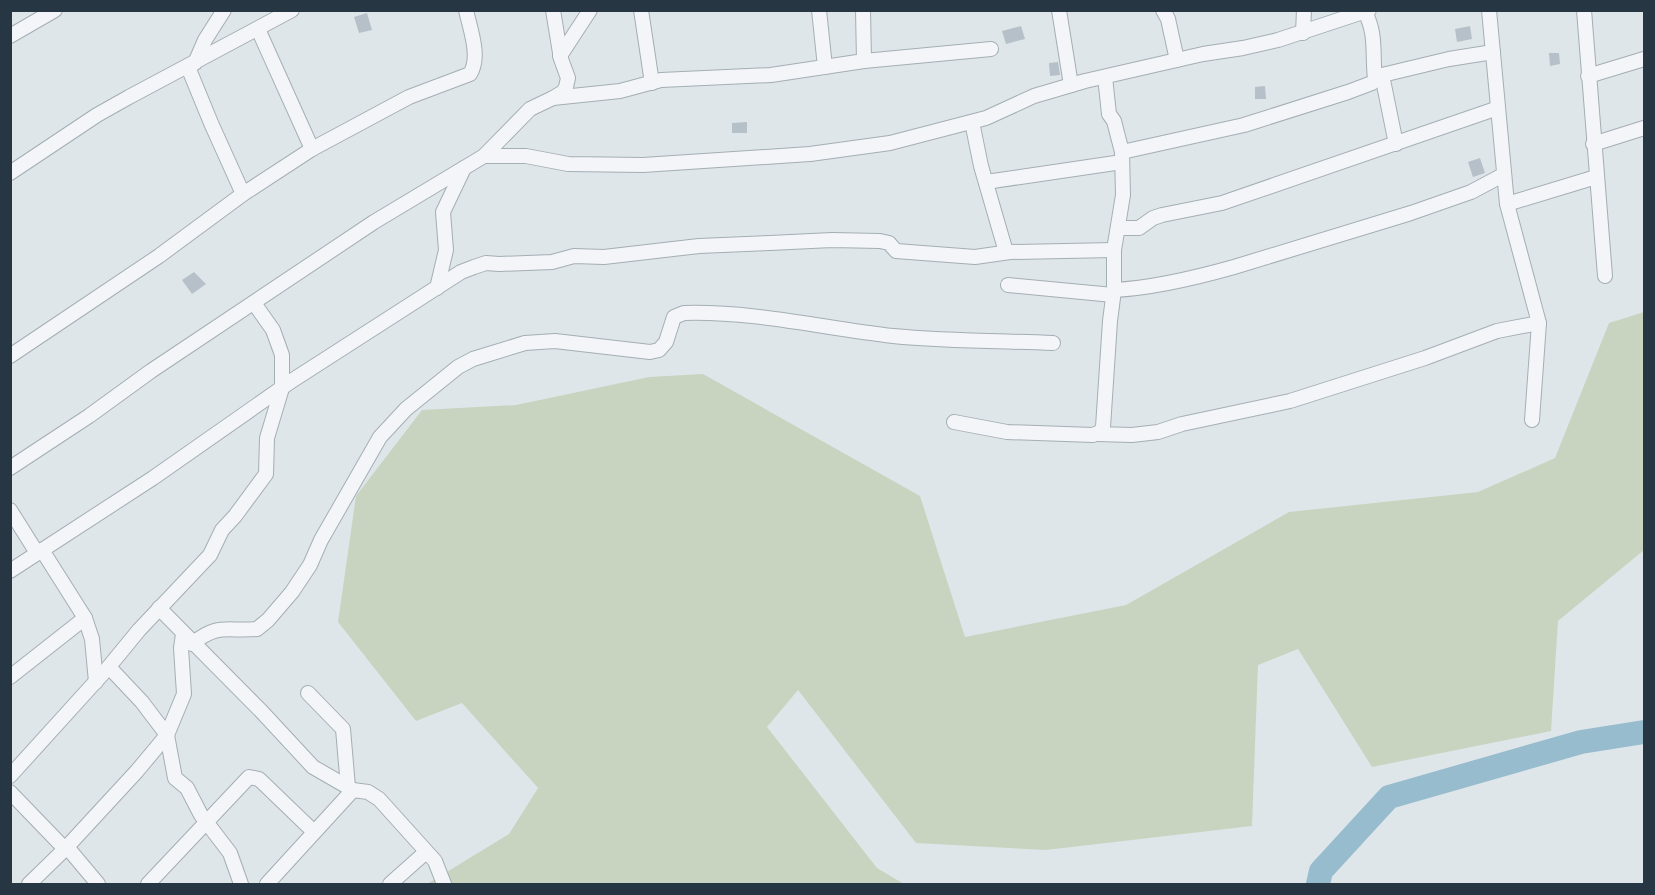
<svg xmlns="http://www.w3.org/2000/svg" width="1655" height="895" viewBox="0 0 1655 895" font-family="'Varela Round',sans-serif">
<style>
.green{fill:#c9d4c0}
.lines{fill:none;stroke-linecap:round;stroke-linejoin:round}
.river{stroke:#97bccd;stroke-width:24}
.building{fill:#b6c0c8}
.minor-casing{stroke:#a4aeb5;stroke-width:16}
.minor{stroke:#f3f5f8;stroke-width:14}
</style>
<rect width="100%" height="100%" fill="#dfe6ea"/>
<path class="green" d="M1644,312V550L1558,621L1551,731L1372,767L1298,649L1258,665L1252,826L1046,850L916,843L798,690L767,727L877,868L904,884H427L509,834L538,788L462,703L416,721L338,622L356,496L422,410L516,405L649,377L703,374L920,496L965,637L1126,605L1289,512L1478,492L1555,458L1609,323Z"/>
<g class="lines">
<path class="river" d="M1318,884L1321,871L1389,797L1581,742L1644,732"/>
</g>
<g class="building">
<path d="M367,13L372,30L359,33L354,17Z"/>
<path d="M1021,26L1025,39L1006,44L1002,31Z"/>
<path d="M1470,26L1472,39L1457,42L1455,29Z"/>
<path d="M1549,53H1559L1560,64L1550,66Z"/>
<path d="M1058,62L1060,75L1050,76L1049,63Z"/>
<path d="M1265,86L1266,99H1255V87Z"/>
<path d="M747,122V133H732V123Z"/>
<path d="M1480,158L1485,173L1473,177L1468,162Z"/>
<path d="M194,272L206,284L192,294L182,280Z"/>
</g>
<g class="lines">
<defs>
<g id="minor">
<path d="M641,10L652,83"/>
<path d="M819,10L825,67"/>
<path d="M863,10L864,61"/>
<path d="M1059,10L1071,85"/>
<path d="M1163,10L1168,19L1177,60"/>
<path d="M1489,10L1507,204L1539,323L1532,420"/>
<path d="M1584,10L1605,276"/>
<path d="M1365,12C1377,35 1372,54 1375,79"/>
<path d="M258,29L312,149"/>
<path d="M1303,33L1304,10"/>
<path d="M10,36L55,10"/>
<path d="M560,56L590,10"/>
<path d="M195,63L205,40L224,10"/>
<path d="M188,67L211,123L243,194"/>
<path d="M1382,75L1396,144"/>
<path d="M1588,76L1644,59"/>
<path d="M553,98L620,91L661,80L771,75L864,61L991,49"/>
<path d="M972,122L981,166L1006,252"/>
<path d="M1593,144L1644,128"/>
<path d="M1122,152L1244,125L1348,92L1372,83L1378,76L1449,59L1493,52"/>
<path d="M484,156H526L568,164L643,165L810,154L890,143L986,118L1034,96L1085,81L1203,54L1243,48L1278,40L1369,10"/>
<path d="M10,173L97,115L129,97L292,10"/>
<path d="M986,182L1122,162"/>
<path d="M1507,204L1596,177"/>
<path d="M1119,228H1139L1153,218L1162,215L1222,203L1498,108"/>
<path d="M1008,285L1113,295"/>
<path d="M437,288L446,250L443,212L464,168"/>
<path d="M1114,290C1154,288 1195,278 1234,267L1411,213L1471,192L1503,175"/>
<path d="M10,356L159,256L243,194L312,149L409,97L470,74C481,57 470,29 466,10"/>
<path d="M954,422L1007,432L1093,435L1100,432L1103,427L1110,321L1114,290V250L1123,195L1122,152L1114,121L1109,114L1105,77"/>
<path d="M1097,434L1132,435L1158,432L1182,424L1290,401L1425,358L1497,331L1539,323"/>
<path d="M10,468L89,416L151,371L374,222L484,156L530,109L553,98L563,92L566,87L568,78L561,59L553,10"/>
<path d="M10,510L37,553"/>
<path d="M42,550L85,618L92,639L96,682"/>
<path d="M10,571L153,478L293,380L461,272L474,267L486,263L499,264L552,262L574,256L604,257L699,246L770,243L832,240L880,241L889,243L896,251L975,257L1010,252L1114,250"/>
<path d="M159,608L262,712L313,767L353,790L368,792L379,799L435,861L444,884"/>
<path d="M192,644C219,622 227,632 257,629L268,620L292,592L310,565L321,540L380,437L406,409L458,367L473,359L525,343L555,341L650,352L659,350L666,342L674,317L684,313C754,311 823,328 893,336C946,341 1000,341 1053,343"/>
<path d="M109,667L142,702L167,735L175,778L187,788L201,815L230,853L241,884"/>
<path d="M10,677L85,618"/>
<path d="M308,693L343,729L348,787"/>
<path d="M10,776L107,669L139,630L210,555L222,530L235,516L266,474L267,438L282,388V355L273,330L254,303"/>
<path d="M10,792L65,849"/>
<path d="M67,847L98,884"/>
<path d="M29,884L65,849L137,771L167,735L184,694L181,648L183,634"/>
<path d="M148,884L249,777L259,779L313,831"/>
<path d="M267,884L353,790"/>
<path d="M390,884L426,852"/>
</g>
</defs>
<use href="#minor" class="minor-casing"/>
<use href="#minor" class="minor"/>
</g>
<rect width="1655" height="895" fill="none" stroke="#273643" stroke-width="24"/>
</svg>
